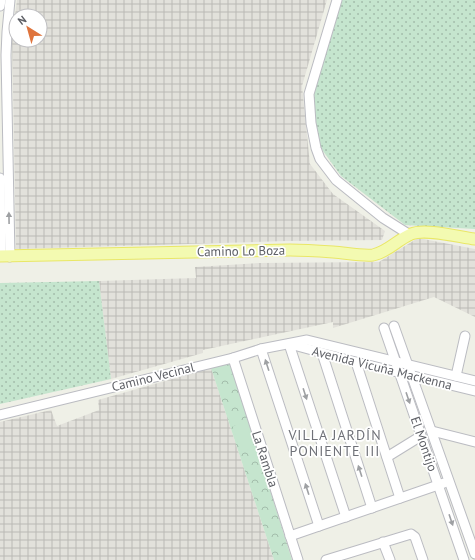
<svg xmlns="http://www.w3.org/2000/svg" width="475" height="560" viewBox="0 0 475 560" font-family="'PT Sans',sans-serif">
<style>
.industrial{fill:url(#industrial-grid);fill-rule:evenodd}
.grass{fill:url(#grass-dots)}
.park{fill:url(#park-crowns)}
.pitch{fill:#c5e5ce}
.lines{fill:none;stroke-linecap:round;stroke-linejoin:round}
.minor-casing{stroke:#bbbcc2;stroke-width:11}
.major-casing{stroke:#e9e766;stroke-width:13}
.minor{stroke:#fff;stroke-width:9}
.major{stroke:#f3fab1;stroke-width:11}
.oneway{fill:#9ea0a3}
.labels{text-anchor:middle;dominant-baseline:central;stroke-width:3.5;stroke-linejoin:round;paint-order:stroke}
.street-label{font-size:13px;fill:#5e6066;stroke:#fff}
.neighbourhood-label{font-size:14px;letter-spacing:1px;fill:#6f7178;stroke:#fff}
</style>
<defs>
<pattern id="industrial-grid" width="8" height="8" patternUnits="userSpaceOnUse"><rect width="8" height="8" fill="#e2e1db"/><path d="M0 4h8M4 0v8" fill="none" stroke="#babab5"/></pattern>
<pattern id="grass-dots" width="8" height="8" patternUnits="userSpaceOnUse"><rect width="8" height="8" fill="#c5e5ce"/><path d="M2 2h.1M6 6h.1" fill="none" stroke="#a3bdab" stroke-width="1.8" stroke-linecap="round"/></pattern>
<pattern id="park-crowns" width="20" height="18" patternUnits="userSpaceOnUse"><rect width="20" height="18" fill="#c5e5ce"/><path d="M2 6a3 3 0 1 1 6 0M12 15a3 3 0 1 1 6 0" fill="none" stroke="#a3bdab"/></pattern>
</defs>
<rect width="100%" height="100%" fill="#eff0e7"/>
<g class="industrial">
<path d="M17,0H327L302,86L310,164L333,194L385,231L382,240L286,241L16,249L12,37ZM16,16H40V40H16Z"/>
<path d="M418,238L475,249V317L434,297L333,328V322L203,350V353L111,379L99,281L196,278L195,267L259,263L379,262Z"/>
<path d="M211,368L274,560H0V422L51,410L57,426L99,410L98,400Z"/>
</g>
<g class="grass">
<path d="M340,0H475V229L405,225L341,176L323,151L317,138L310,104Z"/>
<path d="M99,281L111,379L0,404V283Z"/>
</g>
<path class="park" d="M230,362L292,560H274L211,368Z"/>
<path class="pitch" d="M246,422L254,448L241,452L233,426Z"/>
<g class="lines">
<defs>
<g id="minor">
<path d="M10,0L7,32L6,55L10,257"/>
<path d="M337,0L309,94L311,123L316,148L320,159L336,180L383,218L410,235"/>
<path d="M0,6L1,0"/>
<path d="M0,178L1,256"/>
<path d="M394,326L475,554"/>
<path d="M384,328L464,560"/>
<path d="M289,344L346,517"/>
<path d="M290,344L356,362L475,391"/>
<path d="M261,349L319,526"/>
<path d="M322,353L372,508"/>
<path d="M233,358L298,560"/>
<path d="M356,362L400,498"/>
<path d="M456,376L465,336"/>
<path d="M0,415L233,358L261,349L307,340L475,381"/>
<path d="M432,431L475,442"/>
<path d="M387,457L421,436"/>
<path d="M290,536L444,483"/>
<path d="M383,542L390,560"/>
<path d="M326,560L411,534L415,537L423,560"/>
</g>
<path id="major" d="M0,256L290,250C305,250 319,251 333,252C347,253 360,256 373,255C388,252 397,240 411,234C425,228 459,237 475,239"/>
</defs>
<use href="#minor" class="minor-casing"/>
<use href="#major" class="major-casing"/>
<use href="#minor" class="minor"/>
<use href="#major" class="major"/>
</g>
<defs><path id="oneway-solid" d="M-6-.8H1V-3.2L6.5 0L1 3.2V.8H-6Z"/></defs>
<g class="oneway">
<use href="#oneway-solid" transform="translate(9 218) rotate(-91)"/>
<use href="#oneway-solid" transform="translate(267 365) rotate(-108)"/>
<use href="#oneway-solid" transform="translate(305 394) rotate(72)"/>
<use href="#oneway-solid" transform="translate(408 398) rotate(71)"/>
<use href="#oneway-solid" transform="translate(360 471) rotate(-108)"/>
<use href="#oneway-solid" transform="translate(307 489) rotate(-108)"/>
<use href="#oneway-solid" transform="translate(451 520) rotate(71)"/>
</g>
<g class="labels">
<g class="street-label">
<text transform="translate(241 251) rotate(-1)">Camino Lo Boza</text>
<text transform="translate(382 368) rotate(14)">Avenida Vicuña Mackenna</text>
<text transform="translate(153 377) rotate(-14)">Camino Vecinal</text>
<text transform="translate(424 444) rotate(71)">El Montijo</text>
<text transform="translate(265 459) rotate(72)">La Rambla</text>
</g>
<g class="neighbourhood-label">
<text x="335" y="435">VILLA JARDÍN<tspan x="335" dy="16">PONIENTE III</tspan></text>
</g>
</g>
<g transform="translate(28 28) rotate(323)"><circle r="19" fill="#ffffff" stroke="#bfbfc2"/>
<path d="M0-3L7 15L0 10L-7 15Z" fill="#df743d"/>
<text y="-6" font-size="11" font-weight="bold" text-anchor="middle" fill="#5e6066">N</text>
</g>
</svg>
